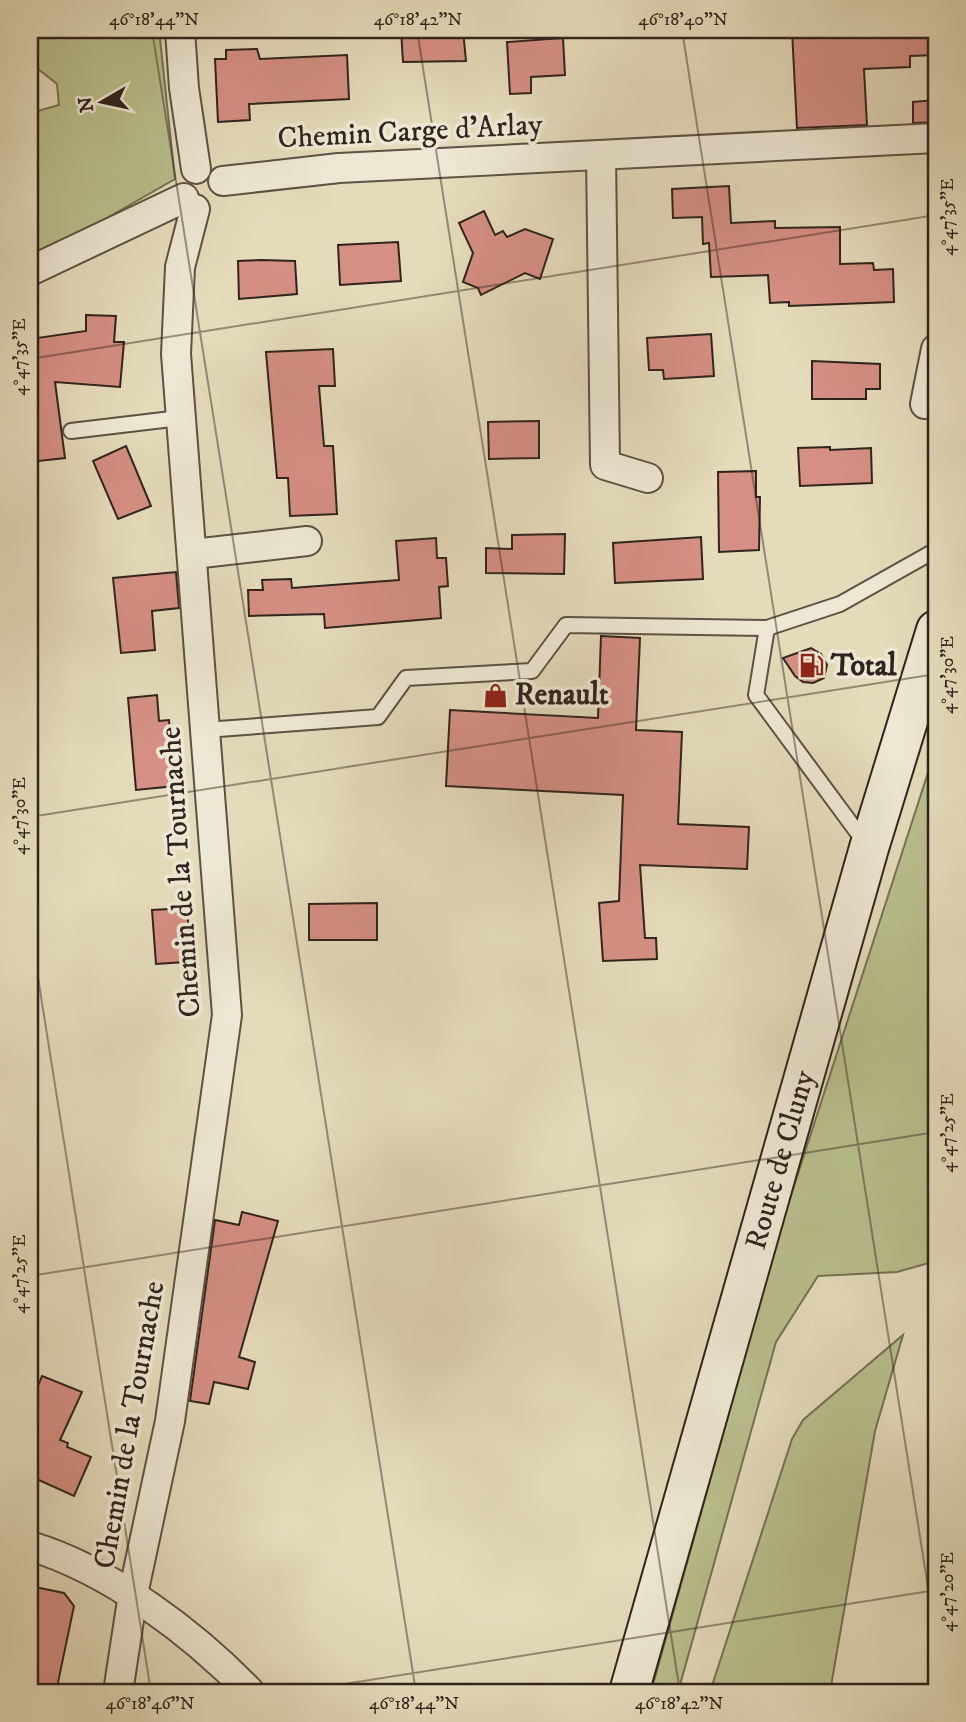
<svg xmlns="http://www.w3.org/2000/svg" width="966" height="1722" viewBox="0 0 966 1722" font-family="'IM FELL DW Pica',serif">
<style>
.green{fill:#b9bf8d;stroke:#747256;stroke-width:2}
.building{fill:#d58f84;stroke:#30241e;stroke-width:2}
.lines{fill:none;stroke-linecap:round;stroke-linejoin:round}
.lane-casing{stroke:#5d5245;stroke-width:18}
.street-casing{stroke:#5d5245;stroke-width:32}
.secondary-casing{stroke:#30241e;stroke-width:42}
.lane{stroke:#ede8d3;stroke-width:14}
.street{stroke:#ede8d3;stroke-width:28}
.secondary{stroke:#ede8d3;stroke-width:38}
.ticks{fill:none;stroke:#30241e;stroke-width:2;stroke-opacity:0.45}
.labels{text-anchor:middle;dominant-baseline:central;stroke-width:7;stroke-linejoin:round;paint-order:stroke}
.street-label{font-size:30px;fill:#30241e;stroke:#ede8d3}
.poi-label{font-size:30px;font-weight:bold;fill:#30241e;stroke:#ede8d3;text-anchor:start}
.neatline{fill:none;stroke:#30241e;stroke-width:2.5}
.ticks-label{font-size:18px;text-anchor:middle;fill:#30241e}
</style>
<rect width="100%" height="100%" fill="#e4dbbb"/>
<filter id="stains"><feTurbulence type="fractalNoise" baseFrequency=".00286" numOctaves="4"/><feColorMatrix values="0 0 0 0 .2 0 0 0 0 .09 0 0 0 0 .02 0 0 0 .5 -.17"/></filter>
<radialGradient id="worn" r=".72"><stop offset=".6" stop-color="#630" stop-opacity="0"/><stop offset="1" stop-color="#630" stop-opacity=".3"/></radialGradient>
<g class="green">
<path d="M30,30H159L175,179L37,258L30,235V113L59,105L57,84L38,69L30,66Z"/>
<path d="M936,748V1261L897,1272L818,1276L776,1342L678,1692H651L780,1229Z"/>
<path d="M903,1335L875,1431L830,1692H710L792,1439L803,1420Z"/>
</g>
<g class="building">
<path d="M401,30H463L466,61L403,62Z"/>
<path d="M792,30H936V55L910,56V67L864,69L867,125L797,128Z"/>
<path d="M563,38L565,75L531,77V93L510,94L507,42Z"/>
<path d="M257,49L260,59L347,55L349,99L249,104L250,120L218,122L215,59H226V50Z"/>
<path d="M936,100V122L913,123V102Z"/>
<path d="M729,186L731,223L775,221V228L840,227V264L873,263L874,270L893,269L894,302L789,306V302L770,303L768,275L711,277L709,243L703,244L702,217L673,218L672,189Z"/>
<path d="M484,211L495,235L503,231L507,237L525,229L553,239L540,279L525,273L481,295L478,288L463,282L473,253L459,223Z"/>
<path d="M398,242L401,281L340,285L338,245Z"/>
<path d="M261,260L295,261L297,294L239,299L238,261Z"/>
<path d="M86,315L116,316L114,342H124L120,387L55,382L65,458L30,462V339L86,331Z"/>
<path d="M711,334L714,376L664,379L663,370H649L647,338Z"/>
<path d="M333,349L335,386H319L324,446H333L337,514L290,516L288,478H277L266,352Z"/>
<path d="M812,361L880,364V389H866V399H812Z"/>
<path d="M539,421V458L489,459L488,422Z"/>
<path d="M126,446L151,506L118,519L93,461Z"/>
<path d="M830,447V450L871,448L872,483L800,486L798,448Z"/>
<path d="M756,471V497H760L759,550L719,552L718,472Z"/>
<path d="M565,534L564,574L486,573V548L512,549V535Z"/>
<path d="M701,537L703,579L615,583L613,543Z"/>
<path d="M436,538L437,558H446L448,586L439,587L441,618L325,628L324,614L249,616L248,590H263L262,580L291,579L292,588L399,580L396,541Z"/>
<path d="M176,572L179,608L152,611L155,650L121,653L113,578Z"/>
<path d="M601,636L640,638L636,730L682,732L678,824L749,827L747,869L640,865L645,938H656L657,959L603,961L599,903L619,901L623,795L446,786L450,710L598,718Z"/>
<path d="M811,648L821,654L827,665L824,678L813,683L803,682L795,676L783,658Z"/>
<path d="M157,695L159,721L169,720L175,786L136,790L128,698Z"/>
<path d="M377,903V940H309V904Z"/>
<path d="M187,908L190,945H183L185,962L156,964L152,910Z"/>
<path d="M242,1212L278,1221L239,1357L255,1362L248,1389L214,1382L209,1404L190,1401L215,1220L239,1225Z"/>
<path d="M42,1376L82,1392L60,1440L68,1443L67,1447L91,1457L74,1496L30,1476V1406Z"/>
<path d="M30,1586L64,1593L74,1606L56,1692H30Z"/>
</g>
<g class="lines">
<defs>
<g id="lane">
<path d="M71,431L180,418"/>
<path d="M767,628L756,695L866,844"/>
<path d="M205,730L378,717L406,678L532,671L566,625L767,628L840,604L936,550"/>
</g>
<g id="street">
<path d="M180,30L184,88L196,169"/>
<path d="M601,155L605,465L648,478"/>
<path d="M223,181L339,168L936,138"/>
<path d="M30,271L184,198"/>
<path d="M925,404L936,349"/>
<path d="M193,554L307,541"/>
<path d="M30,1546C110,1570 193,1633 250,1692"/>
<path d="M118,1692L133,1594L170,1421L227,1015L176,354L180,267L195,209"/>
</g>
<g id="secondary">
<path id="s1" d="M629,1692L869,848L936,630"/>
</g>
</defs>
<use href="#lane" class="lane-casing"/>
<use href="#street" class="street-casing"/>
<use href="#secondary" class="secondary-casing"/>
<use href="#lane" class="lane"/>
<use href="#street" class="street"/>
<use href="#secondary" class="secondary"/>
</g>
<path class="ticks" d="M152,30L416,1692M417,30L680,1692M682,30L936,1638M30,359L936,215M30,817L936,674M30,927L151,1692M30,1276L936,1132M294,1692L936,1590"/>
<defs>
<symbol id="fuel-bare" viewBox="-9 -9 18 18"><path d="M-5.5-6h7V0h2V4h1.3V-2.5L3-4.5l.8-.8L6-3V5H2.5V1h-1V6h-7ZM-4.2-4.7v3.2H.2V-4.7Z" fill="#8f2418" stroke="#ede8d3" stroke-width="2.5" paint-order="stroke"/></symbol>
<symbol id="shop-bare" viewBox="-9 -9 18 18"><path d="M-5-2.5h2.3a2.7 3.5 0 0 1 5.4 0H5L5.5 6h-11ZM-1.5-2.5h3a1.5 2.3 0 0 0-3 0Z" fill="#8f2418" stroke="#ede8d3" stroke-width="2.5" paint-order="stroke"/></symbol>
</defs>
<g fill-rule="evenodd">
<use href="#fuel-bare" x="794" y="648" width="35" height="35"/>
<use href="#shop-bare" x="478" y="678" width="35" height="35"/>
</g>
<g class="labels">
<g class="street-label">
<text transform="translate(410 132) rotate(-3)">Chemin Carge d'Arlay</text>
<text transform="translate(181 872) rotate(-94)">Chemin de la Tournache</text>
<text stroke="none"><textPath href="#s1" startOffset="553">Route de Cluny</textPath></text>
<text transform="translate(130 1425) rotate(-80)">Chemin de la Tournache</text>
</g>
<g class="poi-label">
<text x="831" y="666">Total</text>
<text x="515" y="695">Renault</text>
</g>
</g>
<rect width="966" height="1722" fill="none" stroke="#e4dbbb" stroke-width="77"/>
<g transform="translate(102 102) rotate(261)" stroke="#ede8d3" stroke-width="5" paint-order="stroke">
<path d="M0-5L12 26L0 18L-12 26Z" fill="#30241e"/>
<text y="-10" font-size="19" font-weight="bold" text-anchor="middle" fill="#30241e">N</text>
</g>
<rect x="38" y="38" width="890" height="1646" class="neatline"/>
<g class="ticks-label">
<text x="154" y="25">46°18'44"N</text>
<text x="418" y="25">46°18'42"N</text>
<text x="683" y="25">46°18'40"N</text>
<text transform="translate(947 217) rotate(-90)" y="6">4°47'35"E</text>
<text transform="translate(19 357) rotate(-90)" y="6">4°47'35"E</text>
<text transform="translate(947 675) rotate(-90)" y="6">4°47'30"E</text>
<text transform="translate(19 816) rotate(-90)" y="6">4°47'30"E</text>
<text transform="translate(947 1133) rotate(-90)" y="6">4°47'25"E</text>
<text transform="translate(19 1274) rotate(-90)" y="6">4°47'25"E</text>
<text transform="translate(947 1592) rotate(-90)" y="6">4°47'20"E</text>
<text x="150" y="1709">46°18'46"N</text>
<text x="414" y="1709">46°18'44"N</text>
<text x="679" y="1709">46°18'42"N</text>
</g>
<rect width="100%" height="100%" filter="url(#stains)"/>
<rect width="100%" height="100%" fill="url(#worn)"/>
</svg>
